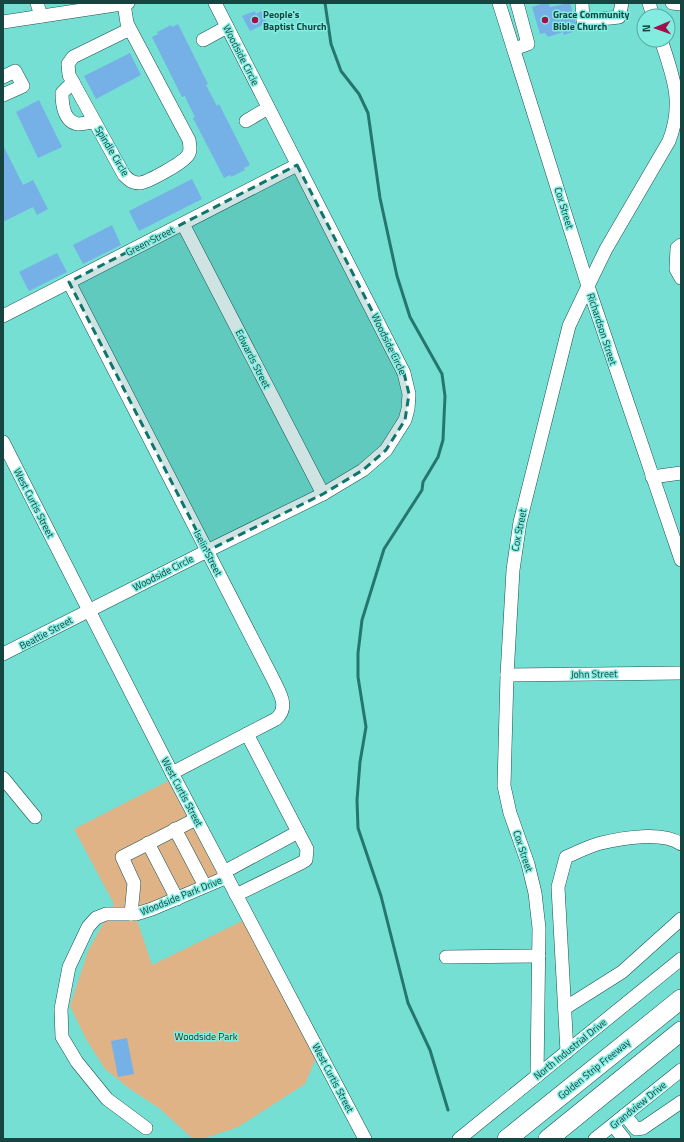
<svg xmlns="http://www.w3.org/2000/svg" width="684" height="1142" viewBox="0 0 684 1142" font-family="'Titillium Web',sans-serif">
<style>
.green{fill:#dfb386}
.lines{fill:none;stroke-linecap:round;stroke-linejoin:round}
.stream{stroke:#267670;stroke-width:3}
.building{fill:#75b1e7}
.minor-casing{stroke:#18534e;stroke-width:14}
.highway-casing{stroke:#18534e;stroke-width:20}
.minor{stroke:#fff;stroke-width:13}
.highway{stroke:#fff;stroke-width:19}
.marked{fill:#0f766e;fill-opacity:0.2;stroke:#0f766e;stroke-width:3;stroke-dasharray:8 5;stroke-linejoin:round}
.poi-dot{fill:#a40e49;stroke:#82ece1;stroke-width:1.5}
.labels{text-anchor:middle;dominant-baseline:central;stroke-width:3;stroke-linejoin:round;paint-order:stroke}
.poi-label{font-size:10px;font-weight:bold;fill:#164440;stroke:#82ece1;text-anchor:start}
.street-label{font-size:10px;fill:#164440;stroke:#82ece1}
.park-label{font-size:10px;fill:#432a0d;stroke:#82ece1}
</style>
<rect width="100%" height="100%" fill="#75dfd4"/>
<path class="green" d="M168,781L222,882L137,920L152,965L244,920L316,1058L305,1084L238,1127L202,1139H193L159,1108L130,1089L105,1069L86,1039L70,1006L88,951L114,904L74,829Z"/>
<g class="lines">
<path class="stream" d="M325,3L331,44L341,71L359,94L368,113L380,198L397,276L410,317L442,374L445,396L443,440L438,457L423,482L422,490L384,549L362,620L358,653V677L366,727L360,762L357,800L358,828L381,896L408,1003L430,1050L448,1110"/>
</g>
<g class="building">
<path d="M544,3H548L550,7L570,3L578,30L564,35L563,32L548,37L545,33L540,34L532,7Z"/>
<path d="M255,11L256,14L261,11L267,23L250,31L242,16Z"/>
<path d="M178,24L208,84L206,85L217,106L219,104L250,165L244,168L245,170L231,177L230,175L224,178L193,118L195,117L187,101L185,96L182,97L152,37L158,34L157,32L171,25L172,27Z"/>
<path d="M130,53L141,75L96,99L84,76Z"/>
<path d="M39,100L62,147L38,158L16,112Z"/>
<path d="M3,145L23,185L33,180L48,209L37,215L33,207L3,222Z"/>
<path d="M192,179L202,199L139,231L129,211Z"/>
<path d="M112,225L121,245L83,264L73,245Z"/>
<path d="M57,253L67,272L29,291L19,272Z"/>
<path d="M127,1038L134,1074L118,1077L111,1041Z"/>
</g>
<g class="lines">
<defs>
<g id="minor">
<path d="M37,3L41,16"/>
<path d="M499,3L588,286L569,326L520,522L513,570L507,675L504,786L510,813L528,864L535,893L539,928L537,1076"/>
<path d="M582,3L583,21L619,17L622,3"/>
<path d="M649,3L653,16"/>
<path d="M672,3L681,4"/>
<path d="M124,4L127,23L130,29L189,140C190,146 191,151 188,155C183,163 148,182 140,183C132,183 129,180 124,175L69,75L68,64L73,57L130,29"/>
<path d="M3,22L128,3"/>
<path d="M203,40L227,27"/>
<path d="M661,40C673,76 684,103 669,141L606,249L588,286L681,560"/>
<path d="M514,49L528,44L517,3"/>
<path d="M3,77L15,71L23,86L3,95"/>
<path d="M73,82L62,93C62,104 64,122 78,124C83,124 89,122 94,122"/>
<path d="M246,121L268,108"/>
<path d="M183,224L323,494"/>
<path d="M681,245L677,248L676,269L681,278"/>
<path d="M69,282L273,679C279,692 290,707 276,719L172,773"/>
<path d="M3,316L297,165"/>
<path d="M3,442L172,773L365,1139"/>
<path d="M652,477L681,473"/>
<path d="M3,654L207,551L323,494L363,470L386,450L405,420L408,409L409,394L404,373L215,3"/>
<path d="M507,675L681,673"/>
<path d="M3,778L35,817"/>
<path d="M175,829L205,886"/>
<path d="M148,843L177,899"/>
<path d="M224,872L298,832"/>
<path d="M236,895L301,863L306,860L307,849L247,734"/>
<path d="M131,914L134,883L122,857L196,819"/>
<path d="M446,957L539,956"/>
<path d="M565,1008L622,972L681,919"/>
<path d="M567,1052L558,887L566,857C578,852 589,846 601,843C622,838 662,831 681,844"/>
<path d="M625,1115L636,1129L643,1128L681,1102"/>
<path d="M613,1125L624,1139"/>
<path d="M146,1128L107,1099L77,1062L62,1037L61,1009L69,967L88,927L96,918L106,914H136L152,909L227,877"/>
<path d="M459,1139L681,959"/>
<path d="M595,1139L681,1070"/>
</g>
<g id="highway">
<path d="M507,1139L681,999"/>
<path d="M548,1139L681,1031"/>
</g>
</defs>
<use href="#minor" class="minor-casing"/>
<use href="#highway" class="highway-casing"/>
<use href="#minor" class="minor"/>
<use href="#highway" class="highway"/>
</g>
<path class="marked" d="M297,165L404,373L409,394L405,420L386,450L363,470L323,494L207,551L69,282Z"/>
<g class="poi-dot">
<circle cx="255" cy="20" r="4"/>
<circle cx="545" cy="20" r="4"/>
</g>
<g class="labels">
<g class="poi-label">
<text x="263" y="14">People's<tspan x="263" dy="12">Baptist Church</tspan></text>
<text x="553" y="14">Grace Community<tspan x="553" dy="12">Bible Church</tspan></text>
</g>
<g class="street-label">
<text transform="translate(241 55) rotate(63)">Woodside Circle</text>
<text transform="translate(112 151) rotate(59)">Spindle Circle</text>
<text transform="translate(564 208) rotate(73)">Cox Street</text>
<text transform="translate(150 241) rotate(-27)">Green Street</text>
<text transform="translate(602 329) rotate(72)">Richardson Street</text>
<text transform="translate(389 344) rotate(64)">Woodside Circle</text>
<text transform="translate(253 359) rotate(63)">Edwards Street</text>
<text transform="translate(34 503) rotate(63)">West Curtis Street</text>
<text transform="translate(519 530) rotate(-79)">Cox Street</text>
<text transform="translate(208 553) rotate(63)">Iselin Street</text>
<text transform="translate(163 573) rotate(-27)">Woodside Circle</text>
<text transform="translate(46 633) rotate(-28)">Beattie Street</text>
<text transform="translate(594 674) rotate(-1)">John Street</text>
<text transform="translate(182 792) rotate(62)">West Curtis Street</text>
<text transform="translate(523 851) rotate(72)">Cox Street</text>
<text transform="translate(181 896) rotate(-22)">Woodside Park Drive</text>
<text transform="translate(570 1049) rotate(-39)">North Industrial Drive</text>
<text transform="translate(594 1069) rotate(-39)">Golden Strip Freeway</text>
<text transform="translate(333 1078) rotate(62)">West Curtis Street</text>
<text transform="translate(638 1105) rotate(-39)">Grandview Drive</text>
</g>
<g class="park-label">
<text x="206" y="1036">Woodside Park</text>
</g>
</g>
<rect width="684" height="1142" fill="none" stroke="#164440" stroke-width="8"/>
<g transform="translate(656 28) rotate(268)"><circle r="19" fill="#82ece1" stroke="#57a9a1"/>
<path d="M0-3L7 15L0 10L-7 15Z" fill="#a40e49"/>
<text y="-6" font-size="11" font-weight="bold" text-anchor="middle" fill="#164440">N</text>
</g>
</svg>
